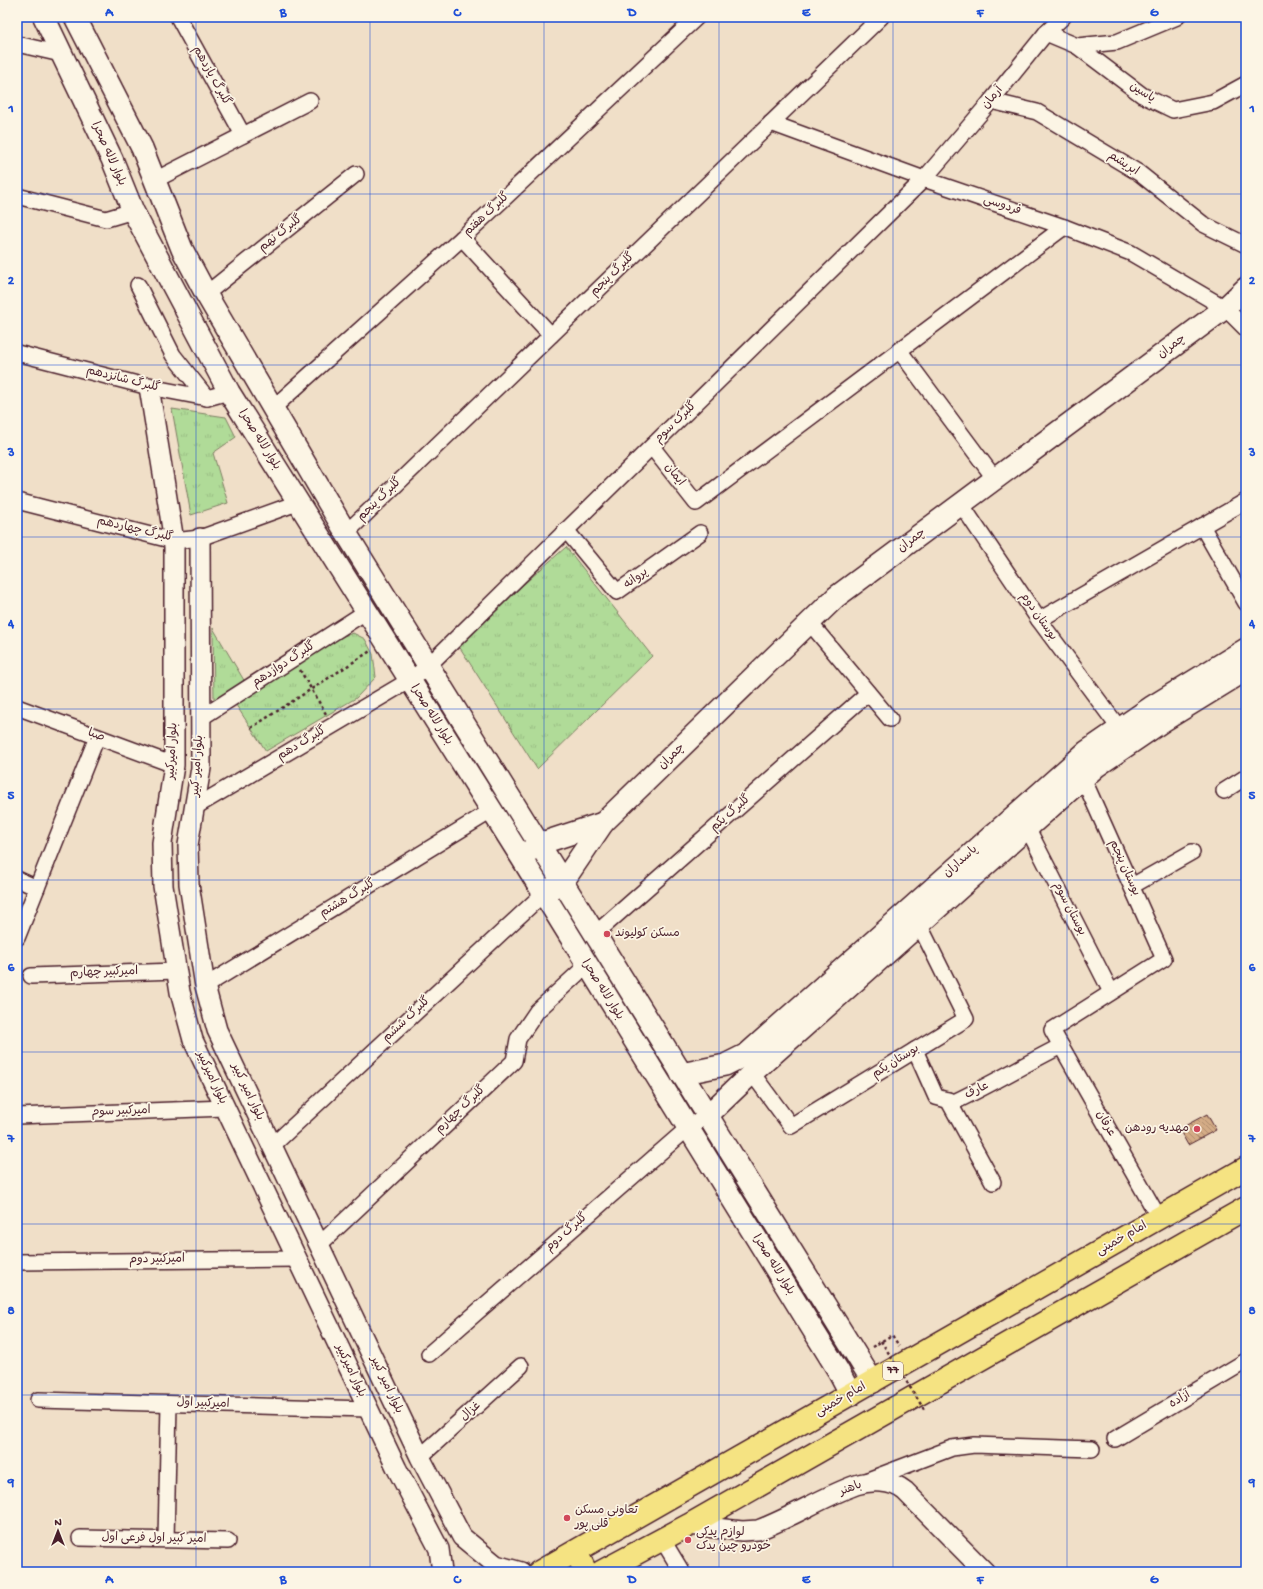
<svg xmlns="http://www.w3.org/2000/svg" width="1263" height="1589" viewBox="0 0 1263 1589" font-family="'Gochi Hand','Playpen Sans Arabic',sans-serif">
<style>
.grass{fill:url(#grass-tufts);stroke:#7d7d62}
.building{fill:url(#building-back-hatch);stroke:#4a1f2b}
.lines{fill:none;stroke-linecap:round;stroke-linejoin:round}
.minor-casing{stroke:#4a1f2b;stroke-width:18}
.tertiary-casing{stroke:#4a1f2b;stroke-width:22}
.secondary-casing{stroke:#4a1f2b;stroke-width:24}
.trunk-casing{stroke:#4a1f2b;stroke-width:25}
.path{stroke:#4a1f2b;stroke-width:2.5;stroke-dasharray:3 3;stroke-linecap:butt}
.minor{stroke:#fcf5e5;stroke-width:15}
.tertiary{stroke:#fcf5e5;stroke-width:19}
.secondary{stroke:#fcf5e5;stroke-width:21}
.trunk{stroke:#f5e382;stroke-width:22}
.path-bridge{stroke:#4a1f2b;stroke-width:2.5;stroke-dasharray:3 3;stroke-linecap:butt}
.grid{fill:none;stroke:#1d4ed8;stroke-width:1;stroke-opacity:0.55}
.poi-dot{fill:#d1495b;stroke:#fcf5e5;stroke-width:1.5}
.labels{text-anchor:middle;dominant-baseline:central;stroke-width:3.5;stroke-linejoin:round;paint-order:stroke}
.shield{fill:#fcf5e5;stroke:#7f5f63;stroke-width:1}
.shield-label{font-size:11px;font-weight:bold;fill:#4a1f2b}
.street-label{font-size:12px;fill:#4a1f2b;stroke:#fcf5e5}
.poi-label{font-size:12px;fill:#4a1f2b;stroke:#fcf5e5;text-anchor:start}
.neatline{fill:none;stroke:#1d4ed8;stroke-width:1.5}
.grid-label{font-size:13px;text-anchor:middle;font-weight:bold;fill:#1d4ed8}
</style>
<defs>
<pattern id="grass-tufts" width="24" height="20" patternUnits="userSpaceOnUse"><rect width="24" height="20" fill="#b0db98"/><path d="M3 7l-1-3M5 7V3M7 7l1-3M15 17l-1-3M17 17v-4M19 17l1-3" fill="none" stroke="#99bc83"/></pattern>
<pattern id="building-back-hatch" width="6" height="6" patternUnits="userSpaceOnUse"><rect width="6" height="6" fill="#d4ac86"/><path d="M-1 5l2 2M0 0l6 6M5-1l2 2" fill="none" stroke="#ae8b6e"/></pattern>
</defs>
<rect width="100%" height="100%" fill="#f0dfc8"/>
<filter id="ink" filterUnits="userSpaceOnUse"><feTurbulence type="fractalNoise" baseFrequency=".025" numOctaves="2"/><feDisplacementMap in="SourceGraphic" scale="8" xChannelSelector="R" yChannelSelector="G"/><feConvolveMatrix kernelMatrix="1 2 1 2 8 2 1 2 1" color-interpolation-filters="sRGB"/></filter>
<g filter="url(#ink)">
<g class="grass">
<path d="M172,409L226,417L236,437L213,453L228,503L191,515Z"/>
<path d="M566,547L652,656L537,769L457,643Z"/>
<path d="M213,628L245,682L214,703Z"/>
<path d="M353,633L365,639L373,654L376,677L356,698L266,751L236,705L337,638Z"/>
<path d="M17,1520L21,1540L17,1572Z"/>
</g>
<path class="building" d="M1207,1114L1216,1130L1188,1145L1179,1129Z"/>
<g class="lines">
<defs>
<g id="minor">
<path d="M178,17L243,135"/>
<path d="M1046,33L1077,46L1142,95L1173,110L1213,102L1246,84"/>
<path d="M17,44L61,54"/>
<path d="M1077,46L1117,42L1177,17"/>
<path d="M991,101L1037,112L1139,173L1203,224L1246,245"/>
<path d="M771,123L924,179L1064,227L1131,253L1225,308L1246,329"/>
<path d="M155,180L310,101"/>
<path d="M17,196L106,219L133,211"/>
<path d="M462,238L551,335"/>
<path d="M138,285L173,355L207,398"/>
<path d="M206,294L356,174"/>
<path d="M899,350L995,479"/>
<path d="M17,353L149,387L207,398L229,392"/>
<path d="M273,408L462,238L697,17"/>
<path d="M652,447L696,503L1064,227"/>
<path d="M17,501L174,541L200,538L297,503"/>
<path d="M961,504L1039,620L1119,728"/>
<path d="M1202,526L1246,603"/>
<path d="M566,530L617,592L700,533"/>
<path d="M346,533L881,17"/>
<path d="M1039,620L1246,501"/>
<path d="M810,623L890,719"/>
<path d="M17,707L174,765"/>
<path d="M201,718L367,611"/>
<path d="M1083,778L1164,959L1052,1030L1159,1218"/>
<path d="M1224,791L1246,777"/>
<path d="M195,807L410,680L428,666L924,179L991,101L1046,33L1063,17"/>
<path d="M1027,827L1111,992"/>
<path d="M17,879L37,888"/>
<path d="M1132,886L1192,852"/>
<path d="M594,935L868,693"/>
<path d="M17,938L97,737"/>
<path d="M31,976L176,971"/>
<path d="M205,986L491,811"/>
<path d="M915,1050L936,1097L954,1102C990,1085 1025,1064 1061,1046"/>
<path d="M752,1073L791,1126L966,1019L919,924"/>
<path d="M948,1100L993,1182"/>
<path d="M17,1116L225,1108"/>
<path d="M272,1146L543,894"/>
<path d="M319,1245L514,1061L518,1039L537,1011L587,965"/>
<path d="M17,1262L297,1259"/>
<path d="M429,1354L688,1128L708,1115"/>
<path d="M38,1400L368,1409"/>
<path d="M1115,1439L1246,1361"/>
<path d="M420,1457L521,1366"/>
<path d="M868,1480L952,1448L974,1445L1092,1449"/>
<path d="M80,1538L228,1541"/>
<path d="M166,1539L169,1404"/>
<path d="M662,1539L682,1572"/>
</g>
<g id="tertiary">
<path d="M149,387L174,541V765L162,843L163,886L180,992L193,1040L397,1469L439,1549L442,1572"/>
<path d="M200,538L201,768L188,845L189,884L205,986L217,1030L420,1457L462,1537L496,1565L521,1572"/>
<path d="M689,1525L742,1531L758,1530C791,1518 822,1497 856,1485C871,1480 892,1480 905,1491L985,1572"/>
</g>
<g id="secondary">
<path d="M44,17L112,159L133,211L229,392L521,857L839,1372L851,1395"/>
<path d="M75,17L142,148L182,249L206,294L346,533L873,1382"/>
<path d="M603,823L836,597L1225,308L1246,288"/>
<path d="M528,852L539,844L603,823L563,882L552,888"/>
<path d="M681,1074L725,1065L747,1054L1086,752L1153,706L1246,649"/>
<path d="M708,1115L752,1073L1097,766L1163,721L1246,670"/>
</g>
<g id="trunk">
<path d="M576,1552L586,1572"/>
<path d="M539,1572L1246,1168"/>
<path d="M601,1572L689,1525L1246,1208"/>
</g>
</defs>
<use href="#minor" class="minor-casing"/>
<use href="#tertiary" class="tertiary-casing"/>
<use href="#secondary" class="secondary-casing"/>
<use href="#trunk" class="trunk-casing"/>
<g class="path">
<path d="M300,670L326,714"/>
<path d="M251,728L372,650"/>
<path d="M872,1347L892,1335L899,1346"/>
</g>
<use href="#minor" class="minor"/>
<use href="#tertiary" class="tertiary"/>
<use href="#secondary" class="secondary"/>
<use href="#trunk" class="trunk"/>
<path class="path-bridge" d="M881,1341L925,1411"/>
</g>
</g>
<path class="grid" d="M196,17V1572M370,17V1572M544,17V1572M719,17V1572M893,17V1572M1067,17V1572M17,194H1246M17,365H1246M17,537H1246M17,709H1246M17,880H1246M17,1052H1246M17,1224H1246M17,1395H1246"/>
<g class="poi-dot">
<circle cx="607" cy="934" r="4"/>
<circle cx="1197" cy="1129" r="4"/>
<circle cx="567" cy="1518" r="4"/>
<circle cx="688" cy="1540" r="4"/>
</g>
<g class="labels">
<rect class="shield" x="883" y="1362" width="20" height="18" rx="3"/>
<g class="shield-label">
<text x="893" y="1371">77</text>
</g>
<g class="street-label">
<text transform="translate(211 76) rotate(61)">گلبرگ یازدهم</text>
<text transform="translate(1142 93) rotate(32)">یاسین</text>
<text transform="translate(993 98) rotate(-51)">آرمان</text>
<text transform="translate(108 154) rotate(66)">بلوار لاله صحرا</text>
<text transform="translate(1123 164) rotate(33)">ابریشم</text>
<text transform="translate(1002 206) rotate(19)">فردوسی</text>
<text transform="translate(487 215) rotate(-43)">گلبرگ هفتم</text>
<text transform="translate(281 234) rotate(-38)">گلبرگ نهم</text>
<text transform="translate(613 275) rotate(-44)">گلبرگ پنجم</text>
<text transform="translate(1172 347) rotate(-37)">چمران</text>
<text transform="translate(123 380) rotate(14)">گلبرگ شانزدهم</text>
<text transform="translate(676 423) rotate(-44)">گلبرک سوم</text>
<text transform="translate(259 440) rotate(58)">بلوار لاله صحرا</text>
<text transform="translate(674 475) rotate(52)">ایمان</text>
<text transform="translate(380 500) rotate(-44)">گلبرگ پنجم</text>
<text transform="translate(135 530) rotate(13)">گلبرگ چهاردهم</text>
<text transform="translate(912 541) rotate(-37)">چمران</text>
<text transform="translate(636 579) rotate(-36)">پروانه</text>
<text transform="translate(1038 617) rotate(55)">بوستان دوم</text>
<text transform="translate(284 665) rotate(-33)">گلبرگ دوازدهم</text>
<text transform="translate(431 715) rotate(58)">بلوار لاله صحرا</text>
<text transform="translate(96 736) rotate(20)">صبا</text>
<text transform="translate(302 744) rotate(-31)">گلبرگ دهم</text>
<text transform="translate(173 751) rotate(-87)">بلوار امیرکبیر</text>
<text transform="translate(672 757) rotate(-44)">چمران</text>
<text transform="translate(198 766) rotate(-86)">بلوار امیر کبیر</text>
<text transform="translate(731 814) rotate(-41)">گلبرگ یکم</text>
<text transform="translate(961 862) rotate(-42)">پاسداران</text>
<text transform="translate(1124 868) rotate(66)">بوستان پنجم</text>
<text transform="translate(348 899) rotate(-31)">گلبرگ هشتم</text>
<text transform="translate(1069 909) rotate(63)">بوستان سوم</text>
<text transform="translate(104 973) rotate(-2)">امیرکبیر چهارم</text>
<text transform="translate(602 990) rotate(58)">بلوار لاله صحرا</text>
<text transform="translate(407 1020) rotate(-43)">گلبرگ ششم</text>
<text transform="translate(896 1062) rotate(-32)">بوستان یکم</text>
<text transform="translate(211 1078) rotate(65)">بلوار امیرکبیر</text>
<text transform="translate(977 1091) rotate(-26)">عارف</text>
<text transform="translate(247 1092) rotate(65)">بلوار امیر کبیر</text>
<text transform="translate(461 1110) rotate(-43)">گلبرگ چهارم</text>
<text transform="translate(121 1112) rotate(-2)">امیرکبیر سوم</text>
<text transform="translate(1105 1124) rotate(60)">عرفان</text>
<text transform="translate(567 1233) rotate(-41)">گلبرگ دوم</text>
<text transform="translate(1122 1239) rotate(-30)">امام خمینی</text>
<text transform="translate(157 1260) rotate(-1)">امیرکبیر دوم</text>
<text transform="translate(773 1265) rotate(58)">بلوار لاله صحرا</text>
<text transform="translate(350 1371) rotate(65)">بلوار امیرکبیر</text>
<text transform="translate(386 1385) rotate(65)">بلوار امیر کبیر</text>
<text transform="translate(841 1400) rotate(-30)">امام خمینی</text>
<text transform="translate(1180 1400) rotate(-31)">آزاده</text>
<text transform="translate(203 1404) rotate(2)">امیرکبیر اول</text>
<text transform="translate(471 1412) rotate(-42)">غزال</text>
<text transform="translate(851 1489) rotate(-20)">باهنر</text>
<text transform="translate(154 1539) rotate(1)">امیر کبیر اول فرعی اول</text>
</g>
<g class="poi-label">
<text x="615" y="934">مسکن کولیوند</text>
<text x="1189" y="1129" text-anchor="end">مهدیه رودهن</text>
<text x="575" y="1511">تعاونی مسکن<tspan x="575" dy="14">قلی پور</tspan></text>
<text x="696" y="1533">لوازم یدکی<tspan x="696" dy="14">خودرو چین یدک</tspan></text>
</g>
</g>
<rect width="1263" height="1589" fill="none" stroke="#fcf5e5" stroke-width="44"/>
<g transform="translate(58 1531)" stroke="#fcf5e5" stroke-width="3" paint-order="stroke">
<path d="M0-3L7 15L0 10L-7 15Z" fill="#4a1f2b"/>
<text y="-6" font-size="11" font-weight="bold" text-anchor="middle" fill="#4a1f2b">N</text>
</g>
<rect x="22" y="22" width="1219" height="1545" class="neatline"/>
<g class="grid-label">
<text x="109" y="16">A</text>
<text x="283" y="16">B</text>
<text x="457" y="16">C</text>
<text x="632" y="16">D</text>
<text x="806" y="16">E</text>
<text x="980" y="16">F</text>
<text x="1154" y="16">G</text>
<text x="11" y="112">1</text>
<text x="1252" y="112">1</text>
<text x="11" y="284">2</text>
<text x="1252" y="284">2</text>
<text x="11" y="456">3</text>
<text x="1252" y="456">3</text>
<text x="11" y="627">4</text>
<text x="1252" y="627">4</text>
<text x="11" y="799">5</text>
<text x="1252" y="799">5</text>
<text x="11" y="971">6</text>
<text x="1252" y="971">6</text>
<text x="11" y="1142">7</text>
<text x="1252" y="1142">7</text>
<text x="11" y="1314">8</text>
<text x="1252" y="1314">8</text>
<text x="11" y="1486">9</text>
<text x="1252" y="1486">9</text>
<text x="109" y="1583">A</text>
<text x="283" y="1583">B</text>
<text x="457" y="1583">C</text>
<text x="632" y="1583">D</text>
<text x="806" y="1583">E</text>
<text x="980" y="1583">F</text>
<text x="1154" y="1583">G</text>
</g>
</svg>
